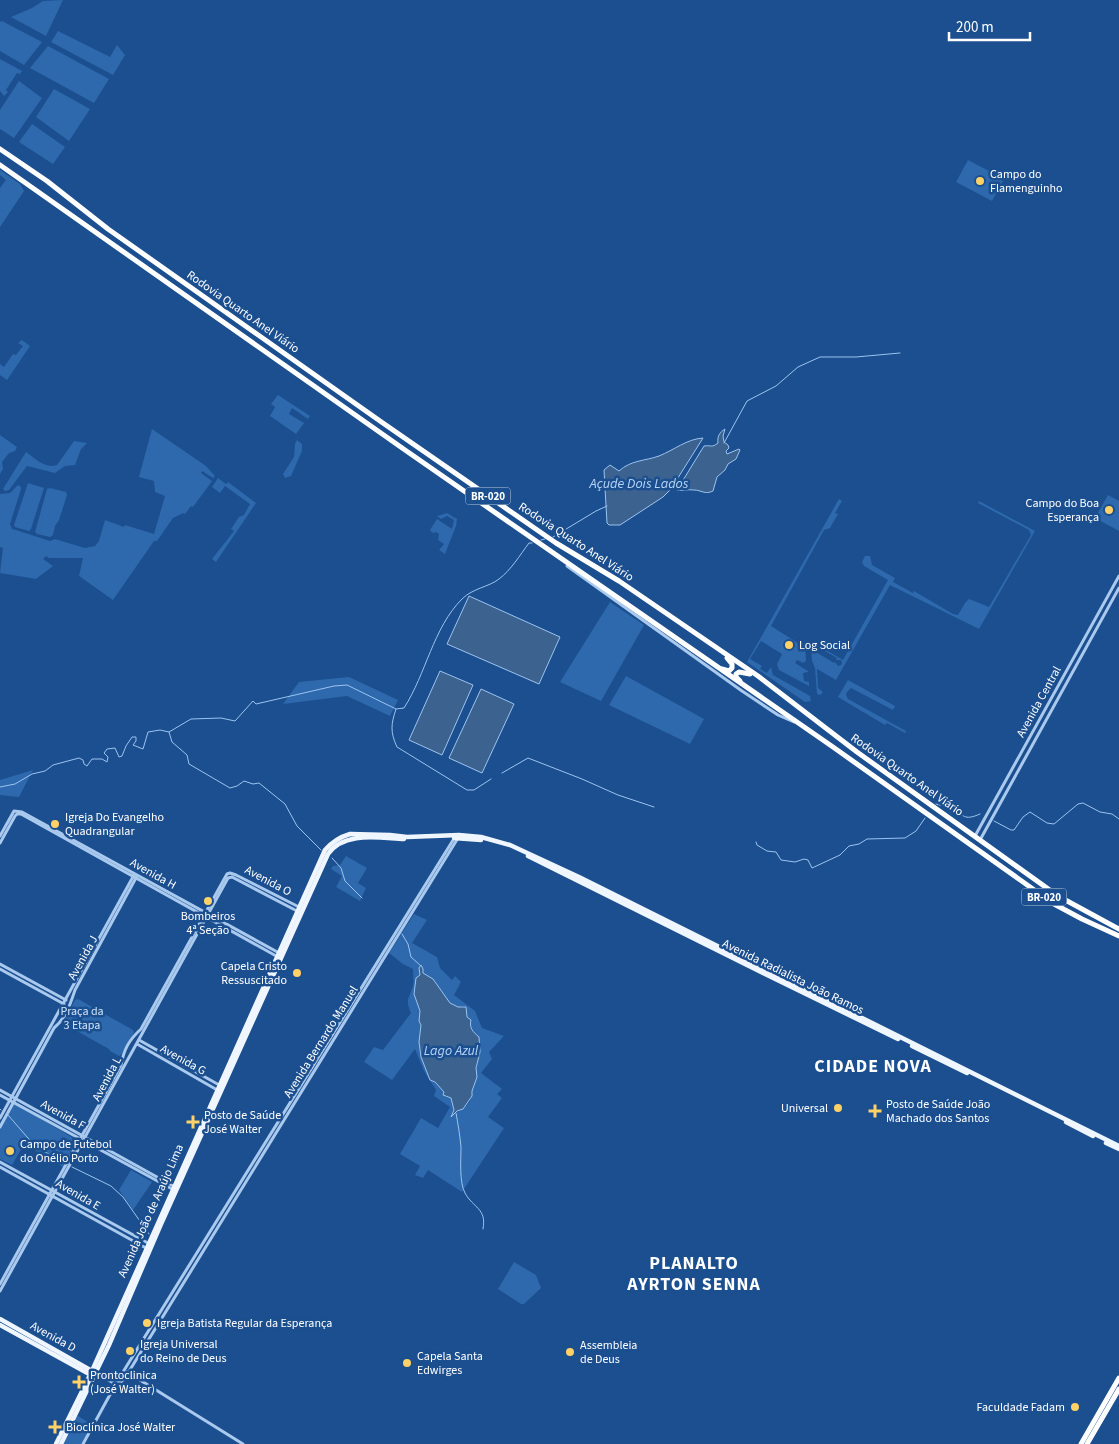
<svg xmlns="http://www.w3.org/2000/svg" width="1119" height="1444" viewBox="0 0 1119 1444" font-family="'Source Sans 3',sans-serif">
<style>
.green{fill:#2e69ad;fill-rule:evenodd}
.water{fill:#3c6290;stroke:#9cc4f0}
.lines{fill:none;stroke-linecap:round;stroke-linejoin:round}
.stream{stroke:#9cc4f0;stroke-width:1}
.minor{stroke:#a9c9ee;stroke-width:3}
.major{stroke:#f0f6ff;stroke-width:4.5}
.highway{stroke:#fff;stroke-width:5}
.poi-dot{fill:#ffd166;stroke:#1b4f8f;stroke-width:2}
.labels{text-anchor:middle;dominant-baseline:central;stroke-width:5;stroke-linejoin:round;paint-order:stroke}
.shield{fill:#1b4f8f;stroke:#bbcadd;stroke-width:1}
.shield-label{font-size:11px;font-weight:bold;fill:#fff}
.poi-label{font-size:12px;fill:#fff;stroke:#1b4f8f;text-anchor:start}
.street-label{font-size:12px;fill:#fff;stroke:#1b4f8f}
.park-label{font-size:12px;fill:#cfe3fa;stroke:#1b4f8f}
.water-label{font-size:14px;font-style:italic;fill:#b5d3f5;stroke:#1b4f8f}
.district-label{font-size:18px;font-weight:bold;letter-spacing:1px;fill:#fff;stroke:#1b4f8f}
</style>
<rect width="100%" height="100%" fill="#1b4f8f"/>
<g class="green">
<path d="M63,0L46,36L11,17L32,8L43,1Z"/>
<path d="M2,21L42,42L24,65L0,51V22Z"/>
<path d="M58,31L110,57L117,45L125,55L113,75L51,42Z"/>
<path d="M48,46L109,79L94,103L30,68Z"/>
<path d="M0,59L22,71L20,74L17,73L6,90L8,92L4,96L0,91Z"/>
<path d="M19,81L42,98L14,138L0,129V110Z"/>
<path d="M54,89L90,109L69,141L36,117Z"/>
<path d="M32,124L65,147L53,164L19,142Z"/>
<path d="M968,160L1004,179L992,201L956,182Z"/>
<path d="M0,170L20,184L24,191L0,227V188L6,180L0,175Z"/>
<path d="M22,340L30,346L7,380L0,375V364L4,367L13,354L16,355L23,346L18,343Z"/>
<path d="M278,395L310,416L308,419L292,408L289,414L304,423L296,434L270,416L275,407L271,404Z"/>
<path d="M152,429L206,466L215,476L213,478L202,471L201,473L212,481L193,507L191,506L185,514L183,513L173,518L157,541H154L113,600L79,576L83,558H49L46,556L43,559L53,566L36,579L0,573L3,548L0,547V494L10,493L18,485L21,487V489L10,524L12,529L16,530L50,541L55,539L85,548L95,546L99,541L105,520L124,527L125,525L154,534L165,496L155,492L154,481L139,477Z"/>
<path d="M0,435L17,447L15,451L9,453L2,462L3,469L0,474Z"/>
<path d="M297,440L302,444V451L291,476L285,478L283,474L294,457L295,444Z"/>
<path d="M74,441L87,443L81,449L75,465L65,466L55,473L27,466L9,490L5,491L3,489L26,452C36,459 45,469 57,465Z"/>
<path d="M218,478L226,484L228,482L256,503L216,562L212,559L234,531L231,529L239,517L244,515L250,504L225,486L220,493L212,487Z"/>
<path d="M28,483L44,488L31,529L29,531L15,527L14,525Z"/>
<path d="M50,488L66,492L67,495L59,520L55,526L53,535L50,537L37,534L35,532L47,489Z"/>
<path d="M1108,495L1119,501V531L1095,518Z"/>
<path d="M839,499L842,501L835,513L838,514L830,528L824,530L771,626L801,645L803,643L805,645L806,661L803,663L797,660L795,663L808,671V672L803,673L804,681L809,682V686L779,670L777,664L782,654L761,641L750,659L762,666L760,669L767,673L771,667L773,675L810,696L811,701L805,702L747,662Z"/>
<path d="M979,501L1035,531L979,629L890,585L836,680L817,669L818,688L823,692L820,695L817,694L815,668L812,661L811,649L834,663L835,662L838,666L841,665L842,663L841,660H836L837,658L816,646L813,647L812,644L814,643L843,660L888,580L864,566L862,562L865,556H870L872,565L895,578L893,582L913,593L914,591L953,614L958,615L965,603L969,599L989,607L1031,535L1029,530L978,503Z"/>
<path d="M447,513L457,519L456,526L445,554L439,550L444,544L438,540L439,534L436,532L433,533L430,530L437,519L452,529L454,520L447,516L441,519L437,516Z"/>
<path d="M610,602L644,625L601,701L560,682Z"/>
<path d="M626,676L704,719L690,744L609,705Z"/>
<path d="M349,677L398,700L390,716L347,696L283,704L299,682Z"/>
<path d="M848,680L895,706L893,710L851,688L847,692L846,695L848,699L906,731L905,733L887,723L885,725L838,697Z"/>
<path d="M33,770L19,797L0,795V780Z"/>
<path d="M346,856L367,868L358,883L366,888L360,901L336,887L342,876L331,869L333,866L340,865Z"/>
<path d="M414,914L427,920L412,943L437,957L440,968L452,980L455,976L461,982L454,995L475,1011L482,1028L504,1036L489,1052L492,1059L481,1073L502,1089L497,1094L502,1098L488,1117L504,1128L462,1192L428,1170L423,1178L415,1175L420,1166L400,1154L421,1118L438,1128L450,1107L434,1096L436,1090L424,1071L415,1049L392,1080L364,1062L374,1047L383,1050L411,1013C405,999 409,999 413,986C414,981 413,974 413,969L403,964L389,953ZM423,973L433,979L450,1003L458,1007L464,1006L473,1032L478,1061L476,1068L470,1101L463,1109L452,1115L454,1110L451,1098L446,1097L441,1087L430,1080L421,1057L419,1042L421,1025L419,1005L420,975Z"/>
<path d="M78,999L133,1030L134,1033L121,1055L119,1056L110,1051L109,1049L75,1030L73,1031L63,1026V1023L75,1000Z"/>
<path d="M14,1103L78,1141L63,1167L24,1144L12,1165L0,1159V1129Z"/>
<path d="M131,1170L152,1182L133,1210L119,1190Z"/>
<path d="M514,1262L536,1275L541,1288L524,1304H521L498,1289Z"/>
<path d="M77,1416H78L93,1425L81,1444H63Z"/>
</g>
<g class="water">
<path d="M725,429L723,436L724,442L728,445L729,448L726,451L727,454L739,449L740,450L736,459L728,464L725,470L717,477L713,491C705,495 701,490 694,490C688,489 683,491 677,490L704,446C711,445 712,448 718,443C717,436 720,432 725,429Z"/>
<path d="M703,438L671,489L663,497L620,525H609L607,523L604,470L610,465L619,471C631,460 645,461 659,456C674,450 687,439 703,438Z"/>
<path d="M469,596L560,637L539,684L447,644Z"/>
<path d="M440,671L473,685L442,755L409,740Z"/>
<path d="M481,689L514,704L482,773L449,758Z"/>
<path d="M421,965L423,969V973L433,979L450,1003L458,1007H466L467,1017L471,1020C469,1028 473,1032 479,1037L480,1052L476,1068L477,1077L472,1091V1096L463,1109L457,1111L451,1117L454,1110L451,1098L443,1095L444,1092L435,1082L430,1080L421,1057L419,1042L421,1025L419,1021L420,1011L414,994L416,978L420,975L419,968Z"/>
</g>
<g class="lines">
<g class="stream">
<path d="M724,443L747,401L776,386L798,367L820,357H856L900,353"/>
<path d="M553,537L596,511L607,506"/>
<path d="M541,540L545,539"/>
<path d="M396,709L404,708C426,674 433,628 462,599C473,588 489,587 499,579C511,570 520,555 529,543H532"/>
<path d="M169,732L172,742L187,755L189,764L230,788L237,786L244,781L253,784L259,783L285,804L297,826L321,850"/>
<path d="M502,773L528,758L582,779L618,795L654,807"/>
<path d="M0,787L15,784L32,774L45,771L53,765L79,758L83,760L84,764L87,766L92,759H102L107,762L108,757L104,753L107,749L115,748L119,757L122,756L126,746L132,737H136V741L133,745L143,749L148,732L160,730L169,732L191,719L221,718L235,721L253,701L256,704L334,686L347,685L396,709C391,724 390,732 397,747L467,790H474L491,779"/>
<path d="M936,804L943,806L952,813C966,813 962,822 980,814"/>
<path d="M994,821L1011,830H1014L1023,817L1030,812L1047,823L1054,824L1078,804L1083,803L1100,812L1112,814L1119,819"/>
<path d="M756,842L757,845L767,851L776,852L781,860L795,862L804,859L808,860L812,868L840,855L849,846L859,844L867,839L905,838L916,831L925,818"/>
<path d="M332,858L341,868L345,881L362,898"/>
<path d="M402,934L408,944L411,957L421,966"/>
<path d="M0,1109L1,1110"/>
<path d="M456,1113C458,1124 460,1136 461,1147C461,1159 459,1182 465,1193C473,1208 487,1208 483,1229"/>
<path d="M8,1115L34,1145L65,1164"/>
<path d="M72,1167L111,1186L123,1197L149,1234"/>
</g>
<g class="minor">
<path d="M567,566L742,691L778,715L794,722"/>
<path d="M0,836L14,811L22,812L281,954"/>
<path d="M975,836L1119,576"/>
<path d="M980,840L1119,588"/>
<path d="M0,843L15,816L17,814H21L278,957"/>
<path d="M0,964L66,1000"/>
<path d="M0,969L64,1004"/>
<path d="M139,1040L221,1086"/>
<path d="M137,1044L219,1091"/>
<path d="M0,1090L175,1187"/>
<path d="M0,1095L174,1190"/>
<path d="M0,1118L134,875"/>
<path d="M0,1127L54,1028C66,1018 70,1005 75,990L137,876"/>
<path d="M0,1162L148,1243"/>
<path d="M0,1167L146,1248"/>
<path d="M0,1284L121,1065C124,1049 129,1040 141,1029L227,874L230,873L236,875L299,907"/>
<path d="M0,1291L228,878L232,877L297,911"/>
<path d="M127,1372L243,1444"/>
<path d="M96,1373L117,1385"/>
<path d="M118,1384L121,1382L128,1373L458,838"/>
<path d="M83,1444L118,1380L455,837"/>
</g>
<g class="major">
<path d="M454,838L481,840"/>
<path d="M528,856L755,969L898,1039"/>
<path d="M912,1046L967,1073"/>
<path d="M1066,1122L1093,1136"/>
<path d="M1106,1143L1119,1149"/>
<path d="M0,1319L92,1371"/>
<path d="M0,1325L91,1375"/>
<path d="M56,1444L92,1371L325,850C332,842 340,837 350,834L390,835L407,837L459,835L481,837L510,845L579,877L1119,1146"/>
<path d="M61,1444L109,1345L161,1224L328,854C344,831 379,838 404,839"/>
</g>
<g class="highway">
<path d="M0,149L47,181L108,229L380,421L556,543L619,581L758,676L857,752L1058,896L1119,929"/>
<path d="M0,165L405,450L833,747L1054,904L1082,919L1119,936"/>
<path d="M722,669L729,671L732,668V664L727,658"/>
<path d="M740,681L736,677V674L739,672L750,674"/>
<path d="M1081,1444L1119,1378"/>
<path d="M1087,1444L1119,1389"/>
</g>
</g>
<g class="poi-dot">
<circle cx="980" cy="181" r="5"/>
<circle cx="1109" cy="510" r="5"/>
<circle cx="789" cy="645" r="5"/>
<circle cx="55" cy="824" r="5"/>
<circle cx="208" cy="901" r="5"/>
<circle cx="297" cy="973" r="5"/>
<circle cx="838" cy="1108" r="5"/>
<path d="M872.5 1103.5h5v5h5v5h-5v5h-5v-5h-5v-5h5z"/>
<path d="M190.5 1114.5h5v5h5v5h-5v5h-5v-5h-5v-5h5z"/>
<circle cx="10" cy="1151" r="5"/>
<circle cx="147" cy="1323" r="5"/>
<circle cx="130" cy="1351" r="5"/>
<circle cx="570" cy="1352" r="5"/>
<circle cx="407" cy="1363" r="5"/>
<path d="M76.5 1374.5h5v5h5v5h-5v5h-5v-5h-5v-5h5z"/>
<circle cx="1075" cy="1407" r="5"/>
<path d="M52.5 1419.5h5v5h5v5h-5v5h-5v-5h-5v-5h5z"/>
</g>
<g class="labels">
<g class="shield">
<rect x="465.5" y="487.5" width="45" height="17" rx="4"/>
<rect x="1021.5" y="888.5" width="45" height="17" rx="4"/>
</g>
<g class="shield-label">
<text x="488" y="496">BR-020</text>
<text x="1044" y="897">BR-020</text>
</g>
<g class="poi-label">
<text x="990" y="174">Campo do<tspan x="990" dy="14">Flamenguinho</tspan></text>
<text x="1099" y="503" text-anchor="end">Campo do Boa<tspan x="1099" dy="14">Esperança</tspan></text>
<text x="799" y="645">Log Social</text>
<text x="65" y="817">Igreja Do Evangelho<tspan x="65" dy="14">Quadrangular</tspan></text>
<text x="208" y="916" text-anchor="middle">Bombeiros<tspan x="208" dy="14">4ª Seção</tspan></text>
<text x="287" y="966" text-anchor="end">Capela Cristo<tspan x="287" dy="14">Ressuscitado</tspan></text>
<text x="886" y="1104">Posto de Saúde João<tspan x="886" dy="14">Machado dos Santos</tspan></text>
<text x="828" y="1108" text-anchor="end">Universal</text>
<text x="204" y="1115">Posto de Saúde<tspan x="204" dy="14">José Walter</tspan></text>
<text x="20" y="1144">Campo de Futebol<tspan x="20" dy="14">do Onélio Porto</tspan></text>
<text x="157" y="1323">Igreja Batista Regular da Esperança</text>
<text x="140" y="1344">Igreja Universal<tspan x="140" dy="14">do Reino de Deus</tspan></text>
<text x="580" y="1345">Assembleia<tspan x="580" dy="14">de Deus</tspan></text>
<text x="417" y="1356">Capela Santa<tspan x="417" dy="14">Edwirges</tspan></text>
<text x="90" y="1375">Prontoclinica<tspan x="90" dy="14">(José Walter)</tspan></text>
<text x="1065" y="1407" text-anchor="end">Faculdade Fadam</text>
<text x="66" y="1427">Bioclínica José Walter</text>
</g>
<g class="street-label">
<text transform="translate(243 312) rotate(35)">Rodovia Quarto Anel Viário</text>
<text transform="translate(576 542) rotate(33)">Rodovia Quarto Anel Viário</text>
<text transform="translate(1039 702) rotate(-61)">Avenida Central</text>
<text transform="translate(907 775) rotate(35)">Rodovia Quarto Anel Viário</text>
<text transform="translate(153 874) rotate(29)">Avenida H</text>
<text transform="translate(268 881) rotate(28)">Avenida O</text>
<text transform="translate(83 958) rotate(-61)">Avenida J</text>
<text transform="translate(793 977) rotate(26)">Avenida Radialista João Ramos</text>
<text transform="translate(321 1042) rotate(-58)">Avenida Bernardo Manuel</text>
<text transform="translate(183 1060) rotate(29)">Avenida G</text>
<text transform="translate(107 1079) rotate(-62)">Avenida L</text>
<text transform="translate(63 1115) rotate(29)">Avenida F</text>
<text transform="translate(78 1195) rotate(30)">Avenida E</text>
<text transform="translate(151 1211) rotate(-66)">Avenida João de Araújo Lima</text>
<text transform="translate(53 1337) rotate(29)">Avenida D</text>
</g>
<g class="park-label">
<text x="82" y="1011">Praça da<tspan x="82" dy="14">3 Etapa</tspan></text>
</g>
<g class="water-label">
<text x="639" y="484">Açude Dois Lados</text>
<text x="451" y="1051">Lago Azul</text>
</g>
<g class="district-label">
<text x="873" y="1066">CIDADE NOVA</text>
<text x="694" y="1263">PLANALTO<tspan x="694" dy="21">AYRTON SENNA</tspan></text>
</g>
</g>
<path d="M949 32v8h81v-8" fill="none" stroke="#ffffff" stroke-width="2.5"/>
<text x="956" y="32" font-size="15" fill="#ffffff" stroke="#1b4f8f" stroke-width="4" paint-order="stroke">200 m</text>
</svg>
